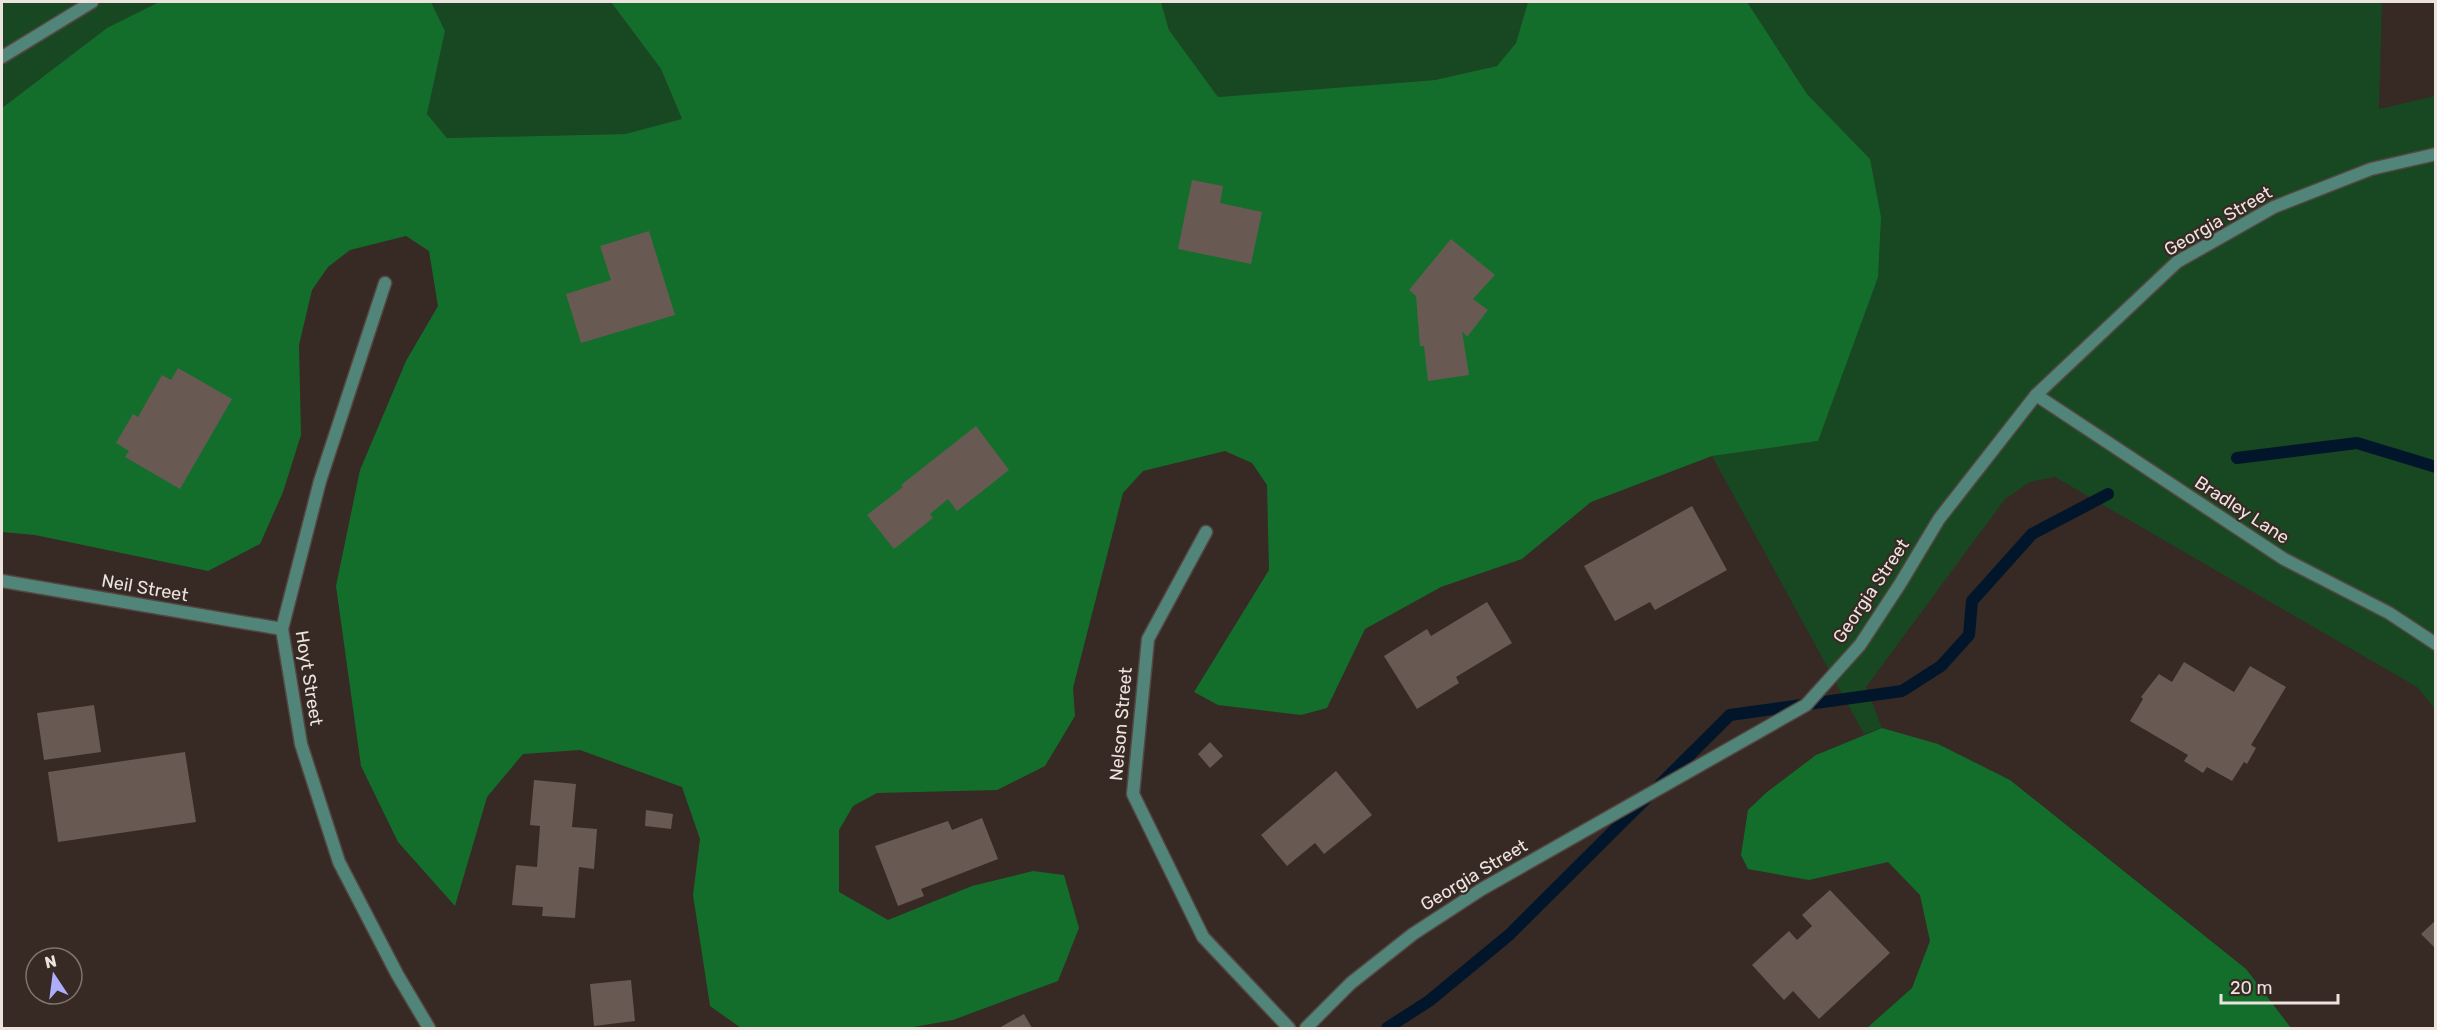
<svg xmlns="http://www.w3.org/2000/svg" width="2437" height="1030" viewBox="0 0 2437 1030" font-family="Rubik,sans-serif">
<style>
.green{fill:#184822}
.forest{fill:#136e2c}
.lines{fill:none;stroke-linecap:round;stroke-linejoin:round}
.stream{stroke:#01162b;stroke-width:12}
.building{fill:#695953}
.street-casing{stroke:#544742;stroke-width:15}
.street{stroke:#52857a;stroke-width:12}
.labels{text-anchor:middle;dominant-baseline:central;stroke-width:4.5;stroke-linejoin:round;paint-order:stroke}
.street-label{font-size:18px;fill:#ece3df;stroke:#372924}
</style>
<rect width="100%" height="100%" fill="#372924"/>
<g class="green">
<path d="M7,2H159L107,28L2,108V4Z"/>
<path d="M431,2H611L661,69L682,119L625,134L447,138L427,114L445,31Z"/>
<path d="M1161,2H1528L1516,43L1497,66L1435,80L1218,97L1169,30Z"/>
<path d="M1747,2H2382L2379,109L2435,96V709L2417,687L2055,477L2030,482L2005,499L1866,687L1882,728L1864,734L1712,456L1818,441L1870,159L1807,94Z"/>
</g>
<g class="forest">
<path d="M159,2H431L445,31L427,114L447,138L625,134L682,119L661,69L611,2H1161L1169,30L1218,97L1435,80L1497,66L1516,43L1528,2H1747L1807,94L1870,159L1881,217L1878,277L1818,441L1712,456L1591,502L1522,559L1441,587L1365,629L1327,708L1301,715L1218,705L1194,692L1269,570L1267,485L1252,463L1225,451L1143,471L1123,493L1073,688L1075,716L1045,766L997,790L877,793L853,806L839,830V892L888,920L972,886L1033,871L1064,875L1079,928L1058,981L953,1020L908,1028H741L710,1006L693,895L700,839L682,787L580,750L523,754L487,797L455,906L398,842L361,766L336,586L360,470L406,361L438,306L429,251L406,236L350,250L328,267L312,290L299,345L301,435L283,492L260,544L208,571L35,535L2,532V108L107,28Z"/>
<path d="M1882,728L1938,744L2010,780L2246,969L2291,1028H1867L1912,988L1930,941L1920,895L1888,862L1809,880L1748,869L1741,855L1748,810L1767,792L1816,755Z"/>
</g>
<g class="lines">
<g class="stream">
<path d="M2237,458L2357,443L2436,467"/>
<path d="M1387,1028L1429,1001L1509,935L1730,715L1902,691L1941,666L1969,635L1972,601L2032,534L2108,494"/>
</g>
</g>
<g class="building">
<path d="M1192,180L1223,186L1220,203L1262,212L1251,264L1178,249Z"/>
<path d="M649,231L675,315L581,343L566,294L611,280L600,246Z"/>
<path d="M1451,239L1495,275L1473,299L1488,310L1467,337L1462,331L1469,375L1428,381L1424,346H1420L1416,296L1409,290Z"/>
<path d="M178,368L232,399L180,489L125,457L129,451L116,443L133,414L138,417L162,375L171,380Z"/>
<path d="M976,426L1009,470L957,511L948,499L930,514L933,518L894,549L867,515L903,487L901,485Z"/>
<path d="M1692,506L1727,570L1655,610L1650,602L1615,621L1584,566Z"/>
<path d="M1487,602L1512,643L1456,677L1459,683L1417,709L1384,656L1427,629L1431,636Z"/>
<path d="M2184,662L2234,692L2250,666L2286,687L2251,745L2256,748L2247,764L2244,762L2232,781L2207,767L2203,773L2184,761L2188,755L2130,721L2143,699L2141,697L2159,674L2172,682Z"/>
<path d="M94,705L101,752L44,760L37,713Z"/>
<path d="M1210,742L1223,756L1210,768L1198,754Z"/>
<path d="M185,752L196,822L58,842L48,772Z"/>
<path d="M1336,771L1372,815L1324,854L1315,843L1287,866L1261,835Z"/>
<path d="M534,780L576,784L572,827L597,829L594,869L579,867L575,918L542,916L543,907L512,905L516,865L537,867L540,826L530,825Z"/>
<path d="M646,810L673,814L671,829L645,826Z"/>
<path d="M982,818L998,859L921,889L924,896L898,906L875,846L948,821L952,830Z"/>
<path d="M1830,890L1890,953L1819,1019L1793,991L1784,1000L1752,965L1789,931L1797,940L1812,926L1802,915Z"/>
<path d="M2436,920V949L2421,934Z"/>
<path d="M631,980L635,1021L594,1026L590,984Z"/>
<path d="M1024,1014L1032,1028H999Z"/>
</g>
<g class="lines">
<defs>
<g id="street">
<path d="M2,57L92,2"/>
<path d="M385,283L320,481L282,629L301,744L339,862L397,974L429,1028"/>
<path d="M2036,395L2284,559L2389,613L2436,644"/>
<path d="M1206,532L1148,639L1133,794L1203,937L1289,1028"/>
<path d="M2,581L282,629"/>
<path d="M1306,1028L1351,983L1413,934L1482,889L1806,705L1860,645L1900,584L1939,519L2036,395L2177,262L2274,207L2371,169L2436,154"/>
</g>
</defs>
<use href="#street" class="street-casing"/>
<use href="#street" class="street"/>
</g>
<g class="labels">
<g class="street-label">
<text transform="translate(2218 221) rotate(-30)">Georgia Street</text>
<text transform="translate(2242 510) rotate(33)">Bradley Lane</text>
<text transform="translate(145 588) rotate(10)">Neil Street</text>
<text transform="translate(1871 591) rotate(-56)">Georgia Street</text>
<text transform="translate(309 678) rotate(81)">Hoyt Street</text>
<text transform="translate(1121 724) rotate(-85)">Nelson Street</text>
<text transform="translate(1474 875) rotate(-31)">Georgia Street</text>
</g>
</g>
<rect width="2437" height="1030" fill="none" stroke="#ece3df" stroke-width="6"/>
<g transform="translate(54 976) rotate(347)"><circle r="28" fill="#372924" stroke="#7f736f" stroke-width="1.5"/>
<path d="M0-4.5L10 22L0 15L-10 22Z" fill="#adaefb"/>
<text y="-9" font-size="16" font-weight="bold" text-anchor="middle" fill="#ece3df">N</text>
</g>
<path d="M2221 994v9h117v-9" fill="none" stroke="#ece3df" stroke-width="3"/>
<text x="2230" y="994" font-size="18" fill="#ece3df" stroke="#372924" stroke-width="4.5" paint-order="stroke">20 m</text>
</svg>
